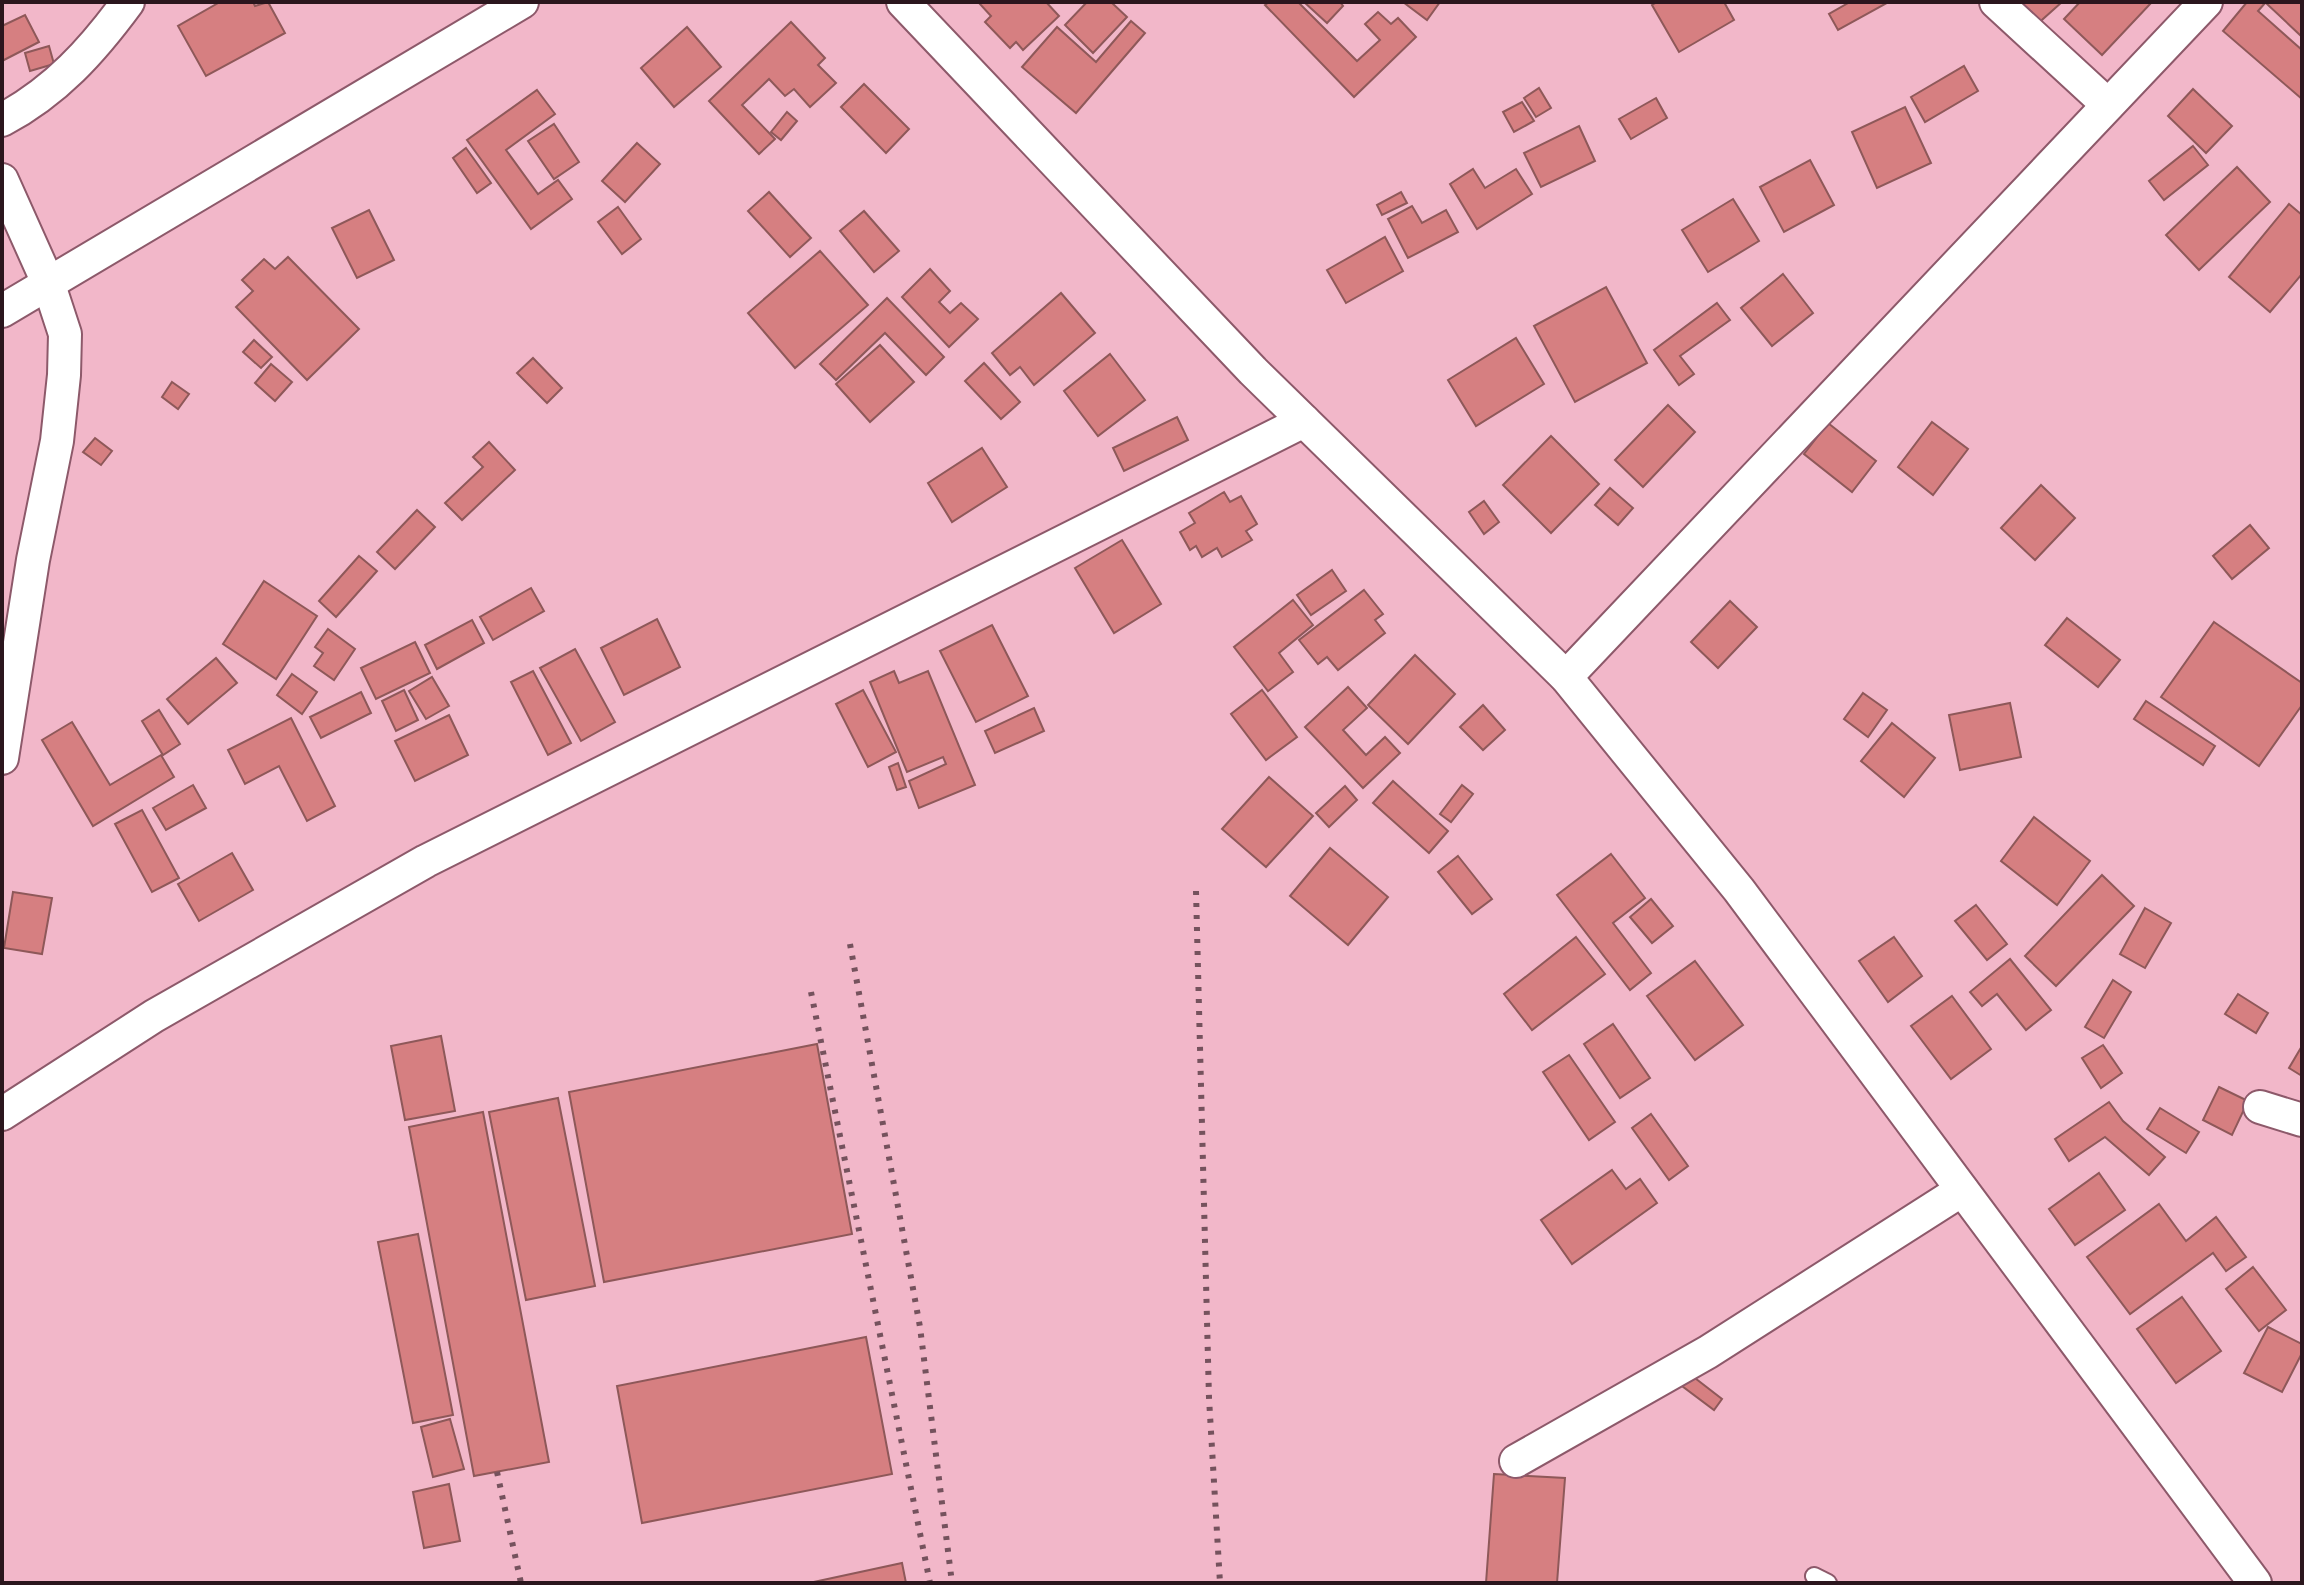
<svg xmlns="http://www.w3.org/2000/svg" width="2304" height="1585" viewBox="0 0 2304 1585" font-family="'Roboto Condensed',sans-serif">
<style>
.building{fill:#d67f81;stroke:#8e5859;stroke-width:2}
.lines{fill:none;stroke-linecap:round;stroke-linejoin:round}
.service-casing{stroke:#8d596a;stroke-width:20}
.minor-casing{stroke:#8d596a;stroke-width:36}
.service{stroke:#fff;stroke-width:16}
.minor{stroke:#fff;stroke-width:32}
.rail{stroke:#75525d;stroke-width:6;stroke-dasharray:4 8;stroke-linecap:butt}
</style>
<rect width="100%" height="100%" fill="#f2b7c9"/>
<g class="building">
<path d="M220,2H253L255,6L268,2L285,33L206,76L178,26Z"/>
<path d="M1046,2L1059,16L1023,50L1016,42L1010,48L985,22L991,16L979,3Z"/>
<path d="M1087,2H1111L1127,17L1093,53L1065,25Z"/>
<path d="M1269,2H1298L1357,61L1380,40L1365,24L1378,12L1391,24L1398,18L1416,37L1354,97L1265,5Z"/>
<path d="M1304,2H1340L1343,6L1327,23Z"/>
<path d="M1403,2H1440L1427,20Z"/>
<path d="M1657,2H1724L1734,20L1679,52L1652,5Z"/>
<path d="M1850,2H1887V3L1838,30L1829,14Z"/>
<path d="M2022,2H2062L2034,27L2016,7Z"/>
<path d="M2080,2H2152L2102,55L2064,19Z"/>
<path d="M2247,2H2266L2258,11L2302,50V99L2223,31Z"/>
<path d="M2269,2H2302V33L2300,35L2267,4Z"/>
<path d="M25,15L39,42L2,61V26Z"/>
<path d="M1131,21L1145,33L1076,113L1022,67L1057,27L1096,62Z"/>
<path d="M791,22L825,58L818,65L836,83L810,107L794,89L785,96L769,79L742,105L775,139L759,154L709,101Z"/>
<path d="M687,27L721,67L674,107L641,68Z"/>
<path d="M49,46L54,64L30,71L25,53Z"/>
<path d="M1964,66L1978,91L1925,122L1911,97Z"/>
<path d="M864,84L909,129L886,153L841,107Z"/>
<path d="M1539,88L1551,108L1536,117L1524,98Z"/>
<path d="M2193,89L2232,126L2206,153L2168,116Z"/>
<path d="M537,90L555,114L506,150L538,194L558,180L572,199L531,229L467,140Z"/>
<path d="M1656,98L1667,118L1631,139L1619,119Z"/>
<path d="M1522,102L1534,121L1514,132L1503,112Z"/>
<path d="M1905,107L1931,163L1877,188L1852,132Z"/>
<path d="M787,112L797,121L781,140L771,132Z"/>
<path d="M554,124L579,162L554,179L528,141Z"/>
<path d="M1579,126L1595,161L1541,187L1524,153Z"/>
<path d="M637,143L660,164L625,202L602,181Z"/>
<path d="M2193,146L2208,165L2164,200L2149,181Z"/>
<path d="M466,148L491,183L477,193L453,158Z"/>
<path d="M1810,160L1834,205L1784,232L1760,187Z"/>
<path d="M2237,167L2270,202L2199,270L2166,235Z"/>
<path d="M1473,169L1485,188L1516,169L1532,194L1477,229L1450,184Z"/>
<path d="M769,192L811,238L790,257L748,211Z"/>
<path d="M1401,192L1407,203L1382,215L1377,205Z"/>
<path d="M1733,199L1759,241L1708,272L1682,230Z"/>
<path d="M2289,204L2302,215V274L2270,312L2229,277Z"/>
<path d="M1412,206L1422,223L1446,210L1458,232L1408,258L1388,219Z"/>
<path d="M618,207L641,239L622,254L598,222Z"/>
<path d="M369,210L394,260L357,278L332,228Z"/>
<path d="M864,211L899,251L874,272L840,231Z"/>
<path d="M1385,237L1403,271L1346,303L1327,270Z"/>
<path d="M820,251L868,305L795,368L748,313Z"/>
<path d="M288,257L359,329L307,380L236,307L253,291L242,280L264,259L275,269Z"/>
<path d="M930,269L950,291L939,302L950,313L961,303L978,319L949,347L902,297Z"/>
<path d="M1783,274L1813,313L1772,346L1741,308Z"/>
<path d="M1606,287L1647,363L1575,402L1534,326Z"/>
<path d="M1061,293L1095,333L1034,385L1020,367L1010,375L992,353Z"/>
<path d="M887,298L944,357L926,375L885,333L836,380L820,364Z"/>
<path d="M1717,303L1730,320L1680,356L1694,374L1679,385L1654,350Z"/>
<path d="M1516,338L1544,384L1476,426L1448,380Z"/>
<path d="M254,340L272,357L261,368L243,352Z"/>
<path d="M880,345L914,382L870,422L836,384Z"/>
<path d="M1110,354L1145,400L1098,436L1064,391Z"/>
<path d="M533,358L562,388L547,403L517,373Z"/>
<path d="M984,363L1020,402L1001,419L965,381Z"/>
<path d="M271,364L292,382L275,401L255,383Z"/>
<path d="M172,382L189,394L178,409L162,397Z"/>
<path d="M1668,405L1695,432L1643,487L1615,460Z"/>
<path d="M1177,417L1188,440L1124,471L1113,448Z"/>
<path d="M1932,422L1968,449L1933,495L1898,467Z"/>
<path d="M1828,423L1876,461L1852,492L1804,454Z"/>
<path d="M1551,436L1599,484L1551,533L1503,485Z"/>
<path d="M95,438L112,451L101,465L83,452Z"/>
<path d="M489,442L515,470L462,520L445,503L483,467L473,457Z"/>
<path d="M982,448L1007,487L952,522L928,483Z"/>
<path d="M2041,485L2075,518L2035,560L2001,528Z"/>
<path d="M1610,488L1633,508L1618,525L1595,505Z"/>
<path d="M1224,492L1230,502L1241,496L1257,524L1246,531L1252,540L1222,557L1217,548L1202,557L1196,546L1190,550L1180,532L1195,523L1189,513Z"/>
<path d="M1484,501L1499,522L1484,534L1469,512Z"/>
<path d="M417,510L435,527L395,569L377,552Z"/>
<path d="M2250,525L2269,548L2232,579L2213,556Z"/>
<path d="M1122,540L1161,604L1114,633L1075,568Z"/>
<path d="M359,556L377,571L336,617L319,601Z"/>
<path d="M1332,570L1346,591L1311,615L1297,595Z"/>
<path d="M264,581L317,616L276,679L223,644Z"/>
<path d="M531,588L544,611L493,640L480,617Z"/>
<path d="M1364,590L1383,614L1375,620L1385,633L1338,670L1327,657L1318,664L1299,640Z"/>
<path d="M1293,600L1313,625L1279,653L1293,672L1268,691L1234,647Z"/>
<path d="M1730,601L1757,627L1718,668L1691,642Z"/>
<path d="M2067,618L2120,660L2098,687L2045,645Z"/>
<path d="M657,619L680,667L624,695L601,648Z"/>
<path d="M472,620L484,643L437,669L425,645Z"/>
<path d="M2214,622L2302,683V705L2259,766L2161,697Z"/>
<path d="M992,625L1028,696L976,722L940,651Z"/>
<path d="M328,629L355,649L334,680L314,666L323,653L315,647Z"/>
<path d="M415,642L430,673L376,699L361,668Z"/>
<path d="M575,649L615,722L581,741L540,668Z"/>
<path d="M1415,655L1455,694L1408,744L1368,705Z"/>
<path d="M216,658L237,683L188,724L167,699Z"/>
<path d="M533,671L571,743L548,755L511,682Z"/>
<path d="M894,671L899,683L928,671L975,785L919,808L909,781L946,764L943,757L907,772L870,682Z"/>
<path d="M292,674L317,692L302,714L277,695Z"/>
<path d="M432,677L449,706L426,719L409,691Z"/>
<path d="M1348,687L1367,708L1343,730L1366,755L1385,737L1400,753L1363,788L1305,727Z"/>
<path d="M404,690L418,720L396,731L382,701Z"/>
<path d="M863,690L896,752L868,767L836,704Z"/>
<path d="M1262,690L1297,737L1266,760L1231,714Z"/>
<path d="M361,692L371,713L321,738L310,717Z"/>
<path d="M1863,693L1887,710L1868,737L1844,719Z"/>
<path d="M2146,701L2215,746L2203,765L2134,719Z"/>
<path d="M2010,703L2021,757L1960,770L1949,715Z"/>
<path d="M1483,705L1505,730L1483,750L1460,727Z"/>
<path d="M1034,708L1044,731L995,753L985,731Z"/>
<path d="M159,710L180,744L163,755L142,721Z"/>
<path d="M449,715L468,755L415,781L395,741Z"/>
<path d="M291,718L335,806L307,821L279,766L245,784L228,750Z"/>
<path d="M72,722L110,785L161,755L174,777L93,826L42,740Z"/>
<path d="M1892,723L1935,758L1904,797L1861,761Z"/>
<path d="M898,763L906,787L897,790L889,767Z"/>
<path d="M1269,777L1313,816L1266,867L1222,829Z"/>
<path d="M1393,781L1448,831L1429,853L1373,803Z"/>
<path d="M193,785L206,808L166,830L153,808Z"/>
<path d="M1462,785L1473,794L1451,822L1440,814Z"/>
<path d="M1345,786L1357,800L1329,827L1316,813Z"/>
<path d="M142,810L179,878L152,892L115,824Z"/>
<path d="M2034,817L2090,861L2057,905L2001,861Z"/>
<path d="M1330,848L1388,897L1348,945L1290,896Z"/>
<path d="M232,853L253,890L199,921L178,884Z"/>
<path d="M1611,854L1645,898L1613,923L1651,973L1630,990L1557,895Z"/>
<path d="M1458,856L1492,899L1472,914L1438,872Z"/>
<path d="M2102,875L2134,906L2056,986L2025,956Z"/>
<path d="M13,892L52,898L42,954L4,948Z"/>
<path d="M1651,899L1673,926L1652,943L1630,917Z"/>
<path d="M1976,905L2007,944L1987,960L1955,921Z"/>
<path d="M2145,908L2171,923L2145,968L2120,954Z"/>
<path d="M1576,937L1605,974L1532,1030L1504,994Z"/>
<path d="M1894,937L1922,976L1888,1002L1859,961Z"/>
<path d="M2010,959L2051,1010L2026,1030L1997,994L1982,1006L1970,992Z"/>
<path d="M1695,961L1743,1025L1695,1060L1647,996Z"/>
<path d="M2113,980L2131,992L2104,1038L2085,1027Z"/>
<path d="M2238,994L2268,1013L2256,1033L2225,1014Z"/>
<path d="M1952,996L1991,1049L1951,1079L1911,1026Z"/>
<path d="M1613,1024L1650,1078L1620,1098L1584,1044Z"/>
<path d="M441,1036L455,1111L405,1120L391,1046Z"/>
<path d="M817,1044L852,1234L604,1282L569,1092Z"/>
<path d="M2103,1045L2122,1073L2101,1088L2082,1058Z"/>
<path d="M2302,1046V1076L2289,1068Z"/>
<path d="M1569,1055L1615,1122L1589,1140L1543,1072Z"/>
<path d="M2219,1087L2248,1101L2232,1135L2203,1120Z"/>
<path d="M558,1098L595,1286L526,1300L489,1112Z"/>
<path d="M2109,1102L2123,1121L2165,1157L2149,1175L2105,1137L2069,1161L2055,1139Z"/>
<path d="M2160,1108L2199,1132L2186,1153L2147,1129Z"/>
<path d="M483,1112L549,1462L474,1476L409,1127Z"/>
<path d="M1651,1114L1688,1166L1669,1180L1632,1128Z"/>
<path d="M1612,1170L1626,1189L1640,1179L1657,1203L1572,1264L1541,1220Z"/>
<path d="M2099,1173L2125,1210L2075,1245L2049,1209Z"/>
<path d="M2159,1204L2186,1241L2216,1217L2246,1257L2226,1271L2213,1253L2130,1314L2087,1257Z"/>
<path d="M418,1234L453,1415L413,1423L378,1242Z"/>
<path d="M2253,1267L2286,1310L2259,1331L2226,1289Z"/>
<path d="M2182,1297L2221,1351L2176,1383L2137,1329Z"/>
<path d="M2268,1327L2302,1344V1353L2282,1392L2244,1373Z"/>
<path d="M866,1337L892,1474L642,1523L617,1386Z"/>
<path d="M1691,1375L1722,1399L1714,1410L1682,1386Z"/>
<path d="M450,1419L464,1469L433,1477L421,1427Z"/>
<path d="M1494,1474L1565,1478L1557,1583H1486Z"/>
<path d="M449,1484L460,1541L424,1548L413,1492Z"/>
<path d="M902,1563L906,1583H809Z"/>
</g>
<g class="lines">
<defs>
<path id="service" d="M1814,1576L1828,1583"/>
<g id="minor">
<path d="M903,2L1253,371L1566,677L1739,890L2255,1583"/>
<path d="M1996,2L2108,105"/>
<path d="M2,120C56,91 92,51 128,2"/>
<path d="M2,180L49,285L65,334L64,375L57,441L33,560L2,758"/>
<path d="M2,311L522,2"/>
<path d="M1566,677L2206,2"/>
<path d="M2260,1107L2302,1120"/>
<path d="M2,1114L154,1016L426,861L1304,421"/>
<path d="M1516,1461L1708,1352L1962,1190"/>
</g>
</defs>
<use href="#service" class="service-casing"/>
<use href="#minor" class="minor-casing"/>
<use href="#service" class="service"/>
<use href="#minor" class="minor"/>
<g class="rail">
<path d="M1196,891L1209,1398L1220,1583"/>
<path d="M850,944L920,1327L952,1583"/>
<path d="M811,992L930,1583"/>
<path d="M497,1472L521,1583"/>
</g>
</g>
<rect width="2304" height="1585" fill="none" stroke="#2b161d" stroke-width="8"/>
</svg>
